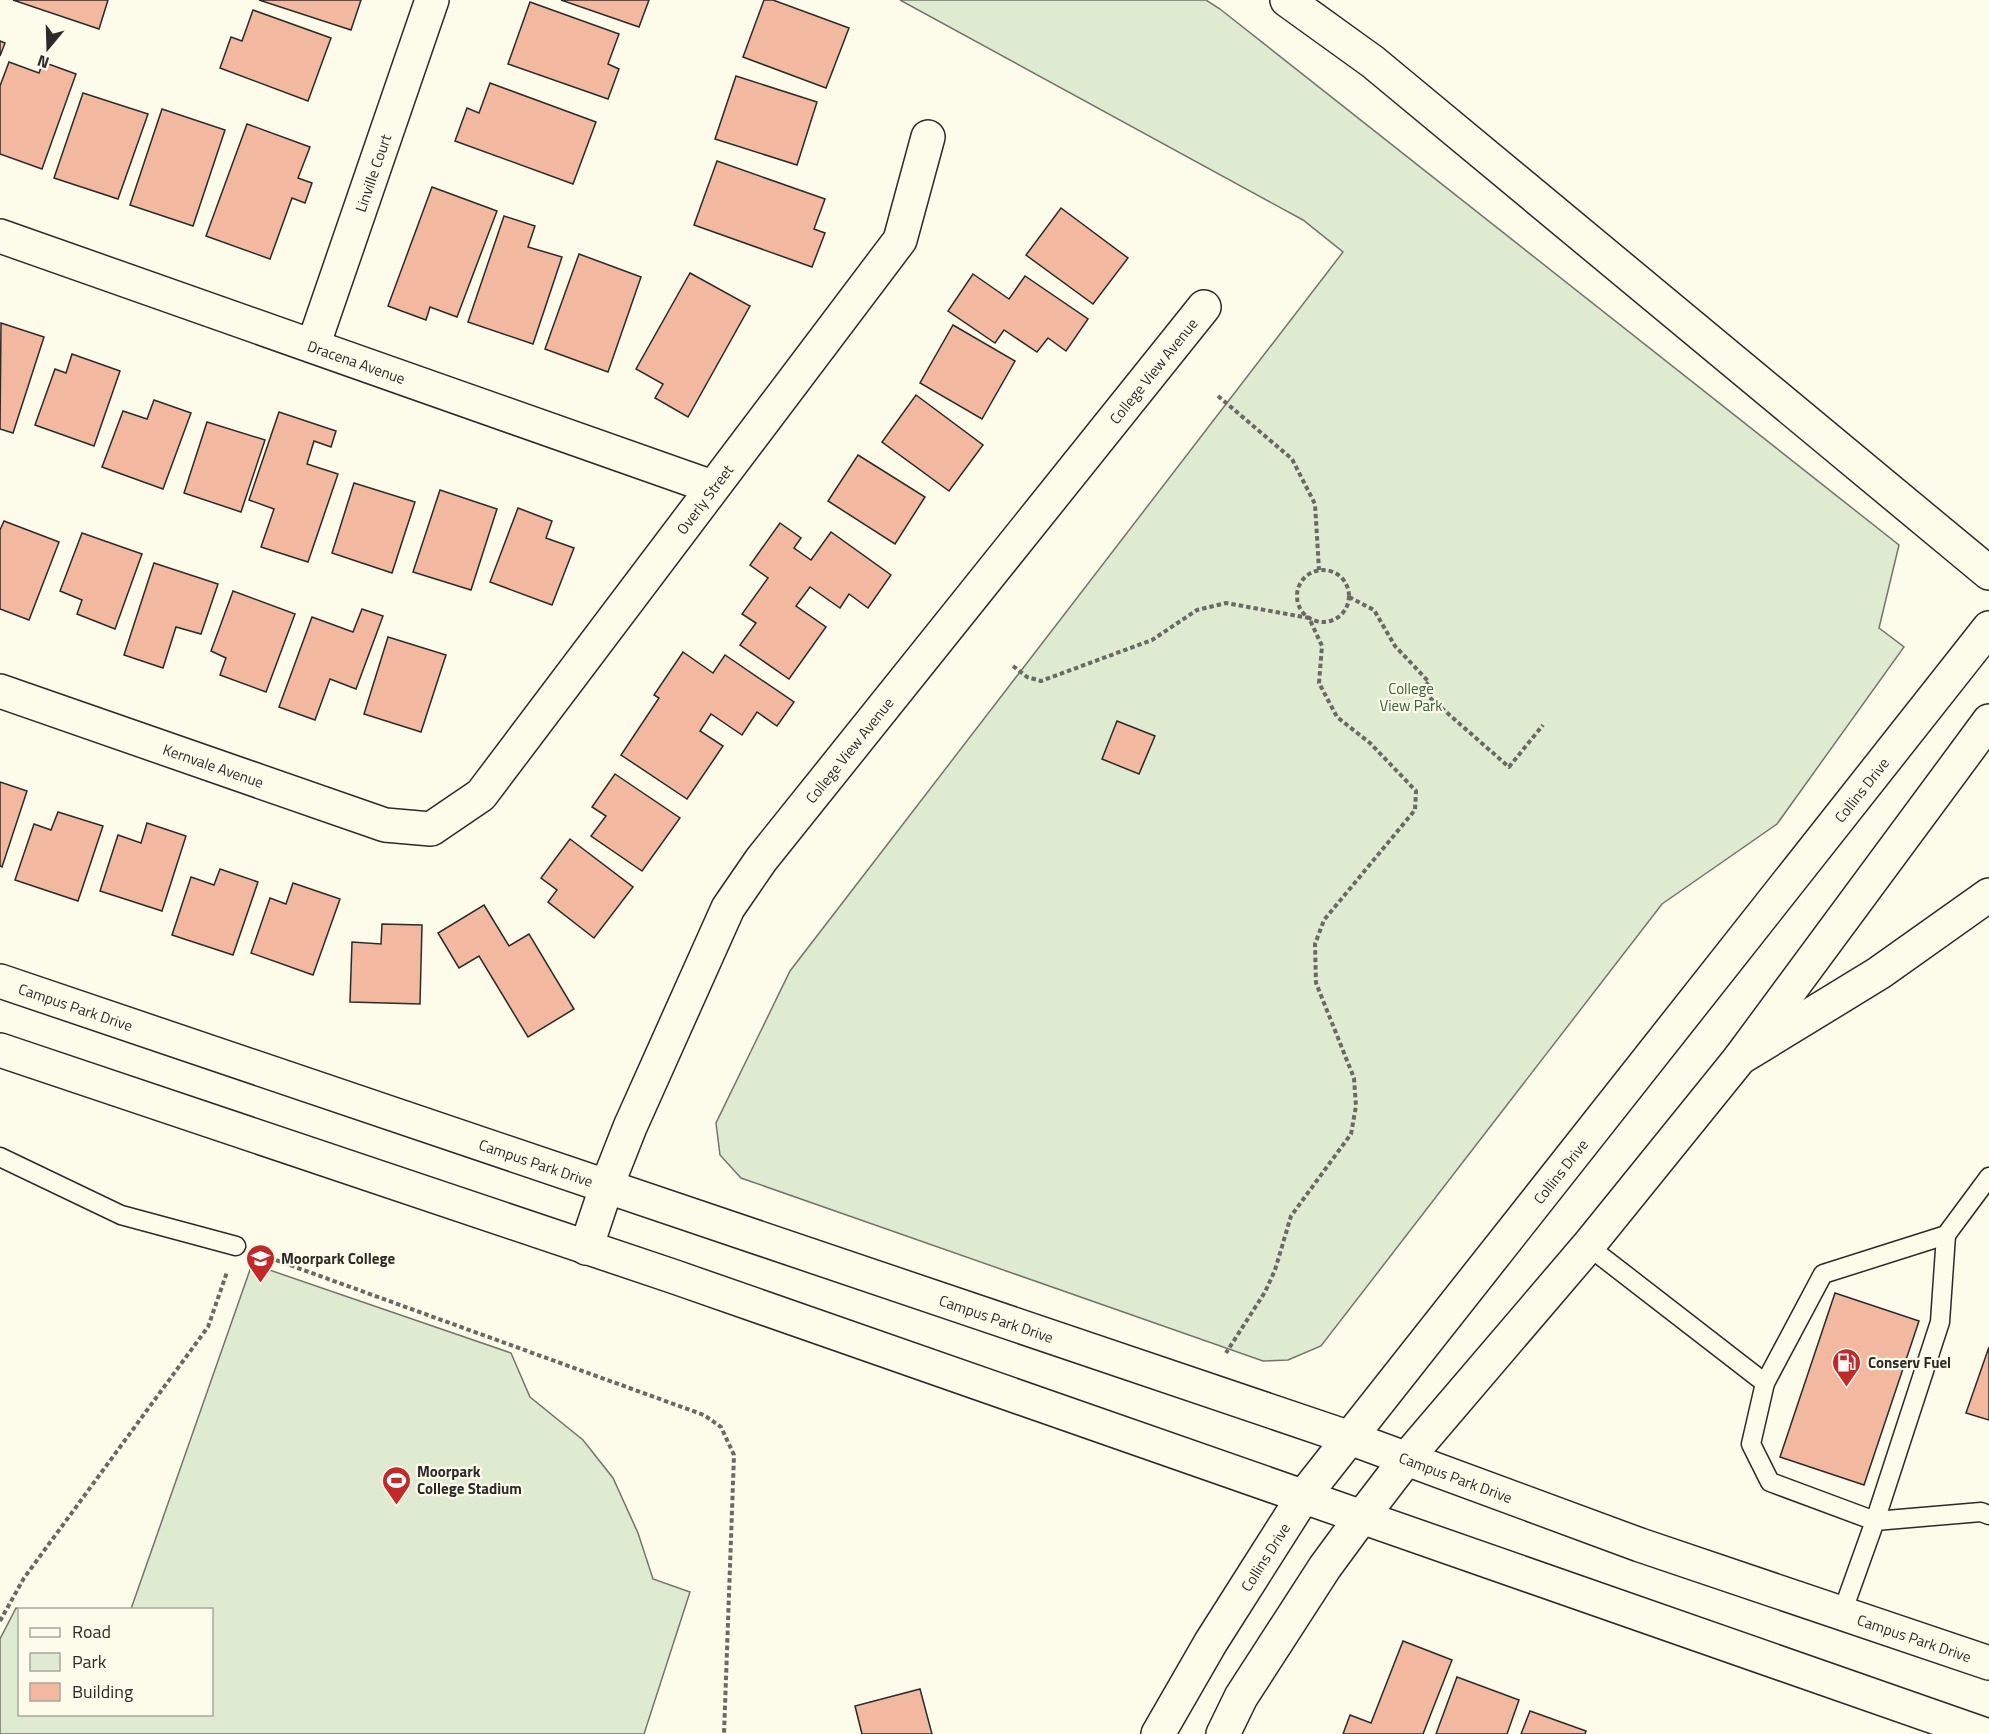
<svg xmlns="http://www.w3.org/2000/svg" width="1989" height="1734" viewBox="0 0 1989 1734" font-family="'Titillium Web',sans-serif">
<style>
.green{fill:#deebd1;stroke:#74746e;stroke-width:1.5}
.building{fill:#f2b8a0;stroke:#2b2b2b;stroke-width:1.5}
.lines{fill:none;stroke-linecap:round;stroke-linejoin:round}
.lane-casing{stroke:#2b2b2b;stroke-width:21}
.street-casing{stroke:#2b2b2b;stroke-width:36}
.secondary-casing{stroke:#2b2b2b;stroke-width:36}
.highway-casing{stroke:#2b2b2b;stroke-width:36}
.path{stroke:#6a6964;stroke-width:4;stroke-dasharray:4.5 3;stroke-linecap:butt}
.lane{stroke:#fdfbea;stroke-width:18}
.street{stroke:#fdfbea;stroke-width:33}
.secondary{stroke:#fdfbea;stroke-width:33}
.highway{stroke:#fdfbea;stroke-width:33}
.labels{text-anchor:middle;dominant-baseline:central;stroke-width:4.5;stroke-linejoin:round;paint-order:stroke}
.street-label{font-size:15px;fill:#2b2b2b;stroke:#fdfbea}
.park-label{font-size:15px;fill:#34623c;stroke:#fdfbea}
.poi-label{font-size:15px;font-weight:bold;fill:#2b2b2b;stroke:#fdfbea;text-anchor:start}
</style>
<rect width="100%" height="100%" fill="#fdfbea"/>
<g class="green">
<path d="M900,0H1206L1220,9L1899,545L1879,628L1904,647L1777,824L1662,904L1321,1346L1288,1360L1263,1361L741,1178L720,1155L716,1123L790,971L1343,252L1303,220Z"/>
<path d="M252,1264L511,1353L530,1397L583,1440L613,1478L638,1533L653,1579L690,1592L644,1734H0V1639L16,1608L22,1609L20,1610V1714H212V1610L131,1609Z"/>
</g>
<g class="building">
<path d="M13,0H108L99,29Z"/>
<path d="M259,0H361L351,30Z"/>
<path d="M561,0H649L639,27Z"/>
<path d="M764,0H773L849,28L826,88L743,57Z"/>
<path d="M530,2L619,34L608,64L619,69L608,99L508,64Z"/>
<path d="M253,10L331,38L308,101L220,68L231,37L242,41Z"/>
<path d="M0,41L5,43L0,56Z"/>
<path d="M9,62L39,73L43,62L76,74L42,169L0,154V86Z"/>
<path d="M736,76L817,102L797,165L715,139Z"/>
<path d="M490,83L596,122L573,184L455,141L467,108L479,113Z"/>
<path d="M83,93L148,114L118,199L54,178Z"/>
<path d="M162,109L225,130L193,226L130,205Z"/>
<path d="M247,124L310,147L298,178L312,183L305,203L292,198L270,259L206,236Z"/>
<path d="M717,161L825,199L814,229L825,233L812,267L694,225Z"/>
<path d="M432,187L497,211L457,317L430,307L426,320L388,306Z"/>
<path d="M1061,208L1128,258L1093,304L1026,255Z"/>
<path d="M504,216L535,226L528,247L562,257L533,344L468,322Z"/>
<path d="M579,254L641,277L608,372L545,349Z"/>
<path d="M690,273L750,306L688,417L655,398L663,384L636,369Z"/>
<path d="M973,274L1009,299L1025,276L1088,319L1066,351L1048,338L1037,352L1004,330L995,343L948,311Z"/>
<path d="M1,323L44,337L13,433L0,429Z"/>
<path d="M953,325L1015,361L982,419L920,383Z"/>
<path d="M72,354L120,371L94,446L35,425L55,369L66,373Z"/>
<path d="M916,395L983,445L949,491L882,442Z"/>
<path d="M154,400L191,413L163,489L102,467L123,411L147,419Z"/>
<path d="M279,412L336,431L331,447L314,441L307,464L338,474L308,562L261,547L274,509L249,500Z"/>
<path d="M207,422L265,440L241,512L184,493Z"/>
<path d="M858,455L925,497L895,544L828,501Z"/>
<path d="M354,483L415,502L392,573L332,553Z"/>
<path d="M440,490L497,509L471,590L413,572Z"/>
<path d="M518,508L552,521L546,538L574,548L552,605L490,582Z"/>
<path d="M4,521L59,542L29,620L0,609V530Z"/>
<path d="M780,523L801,538L794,548L811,560L831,532L891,575L868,608L849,594L840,608L810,587L796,606L826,627L789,679L740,645L756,623L742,614L768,578L750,565Z"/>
<path d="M82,533L142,554L115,629L77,614L82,600L60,591Z"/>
<path d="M154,563L218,584L201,634L176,627L163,668L124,655Z"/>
<path d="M233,591L295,614L266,692L220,675L226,658L211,651Z"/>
<path d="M362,609L383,616L356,689L330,679L315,720L279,707L312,617L353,632Z"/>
<path d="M388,637L446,655L421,732L364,714Z"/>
<path d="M683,652L713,673L725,655L794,702L777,726L757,712L742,735L711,714L700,731L723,746L687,799L621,755L659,698L654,695Z"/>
<path d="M1117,721L1155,736L1139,774L1102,759Z"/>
<path d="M615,774L680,818L642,871L591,836L606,816L592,807Z"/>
<path d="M0,782L27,791L2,867L0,866Z"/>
<path d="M58,812L103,826L78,901L15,880L34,824L51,830Z"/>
<path d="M147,823L186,836L162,911L100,891L118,835L141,843Z"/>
<path d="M570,839L633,887L594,938L548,902L557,890L541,878Z"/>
<path d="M220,869L258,882L233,955L172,935L191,877L214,885Z"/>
<path d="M293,883L340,899L313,975L251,953L270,898L286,904Z"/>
<path d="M484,905L509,946L529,934L574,1009L528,1037L479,956L459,968L438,933Z"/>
<path d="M382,924L422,925L420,1004L350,1002L352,942L381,944Z"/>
<path d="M1835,1293L1919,1321L1864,1485L1780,1457Z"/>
<path d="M1989,1347V1420L1966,1413Z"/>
<path d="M1403,1641L1452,1660L1423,1734H1343L1350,1715L1371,1723Z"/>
<path d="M1457,1677L1519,1700L1507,1734H1436Z"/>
<path d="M920,1689L932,1734H862L855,1706Z"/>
<path d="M1530,1711L1586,1731L1585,1734H1521Z"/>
</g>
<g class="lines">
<defs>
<g id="lane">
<path d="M0,1157L121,1215L236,1246"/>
<path d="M1989,1177L1946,1235L1823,1274L1765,1383L1751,1444L1770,1482L1875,1521L1981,1512L1989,1515"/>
<path d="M1588,1246L1765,1383"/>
<path d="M1842,1613L1875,1521L1940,1322L1946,1235"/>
</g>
<g id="street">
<path id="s1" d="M0,236L712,487"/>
<path id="s2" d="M313,346L432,0"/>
<path id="s3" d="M0,691L385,825L431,829L481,795L900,240L928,137"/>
<path id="s4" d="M586,1248L606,1188L630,1127L728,908L761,860L1204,307"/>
</g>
<g id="secondary">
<path id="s5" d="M0,981L1350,1438L1640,1545L1989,1663"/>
<path d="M0,1050L675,1277L1983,1734"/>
<path id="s6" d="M1158,1734L1211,1642L1303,1497L1989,628"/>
<path d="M1223,1734L1241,1697L1325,1567L1361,1518L1407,1458L1588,1246L1740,1058L1989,721"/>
</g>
<g id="highway">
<path d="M1287,0L1373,62L1989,573"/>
<path d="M1740,1058L1879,973L1989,895"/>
</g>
</defs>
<use href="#lane" class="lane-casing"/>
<use href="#street" class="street-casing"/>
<use href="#secondary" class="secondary-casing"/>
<use href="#highway" class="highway-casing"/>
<g class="path">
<path d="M1218,396L1292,459L1315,504L1319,570"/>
<circle cx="1323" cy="596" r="26"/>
<path d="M1349,597L1374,610L1395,646L1429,682L1421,690L1509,767L1543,725"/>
<path d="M1013,666L1027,677L1041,681L1152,640L1197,610L1226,603L1309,618L1322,646L1319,683L1337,717L1370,743L1416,791L1415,810L1324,920L1315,944L1316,983L1354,1078L1356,1106L1351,1134L1291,1216L1275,1270L1265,1292L1226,1353"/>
<path d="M262,1255L704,1415L721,1427L734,1455L724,1734"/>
<path d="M0,1621L24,1578L208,1327L227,1272"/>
</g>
<use href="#lane" class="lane"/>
<use href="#street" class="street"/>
<use href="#secondary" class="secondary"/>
<use href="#highway" class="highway"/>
</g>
<defs>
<symbol id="university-pin" viewBox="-11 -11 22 30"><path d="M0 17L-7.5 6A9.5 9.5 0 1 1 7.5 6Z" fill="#c62828" stroke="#fdfbea"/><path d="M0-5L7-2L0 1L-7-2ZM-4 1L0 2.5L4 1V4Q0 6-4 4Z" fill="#fff"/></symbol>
<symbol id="fuel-pin" viewBox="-11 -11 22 30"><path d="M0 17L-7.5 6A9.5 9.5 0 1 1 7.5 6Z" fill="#c62828" stroke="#fdfbea"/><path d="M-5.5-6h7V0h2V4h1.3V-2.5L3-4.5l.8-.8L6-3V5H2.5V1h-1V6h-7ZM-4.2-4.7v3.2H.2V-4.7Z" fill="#fff"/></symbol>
<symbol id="stadium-pin" viewBox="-11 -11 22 30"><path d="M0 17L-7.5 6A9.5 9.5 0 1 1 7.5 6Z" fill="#c62828" stroke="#fdfbea"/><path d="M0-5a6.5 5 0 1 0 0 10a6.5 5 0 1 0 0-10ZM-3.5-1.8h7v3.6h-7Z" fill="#fff"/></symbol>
</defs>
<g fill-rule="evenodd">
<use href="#university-pin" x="244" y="1242" width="33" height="45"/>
<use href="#fuel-pin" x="1830" y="1346" width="33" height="45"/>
<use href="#stadium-pin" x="380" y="1464" width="33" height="45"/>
</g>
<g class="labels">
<g class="street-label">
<text stroke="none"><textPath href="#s2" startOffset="183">Linville Court</textPath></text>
<text stroke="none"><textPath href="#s1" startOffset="378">Dracena Avenue</textPath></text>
<text stroke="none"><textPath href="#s4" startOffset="1054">College View Avenue</textPath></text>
<text stroke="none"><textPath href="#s3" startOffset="885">Overly Street</textPath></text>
<text stroke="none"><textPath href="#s4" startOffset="568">College View Avenue</textPath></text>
<text stroke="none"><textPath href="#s3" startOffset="226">Kernvale Avenue</textPath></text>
<text stroke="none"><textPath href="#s6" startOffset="1179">Collins Drive</textPath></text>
<text stroke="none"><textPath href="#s5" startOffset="80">Campus Park Drive</textPath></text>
<text stroke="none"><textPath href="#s5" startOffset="566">Campus Park Drive</textPath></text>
<text stroke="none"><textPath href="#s6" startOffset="693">Collins Drive</textPath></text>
<text stroke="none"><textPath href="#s5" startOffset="1052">Campus Park Drive</textPath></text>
<text stroke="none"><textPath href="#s5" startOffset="1538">Campus Park Drive</textPath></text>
<text stroke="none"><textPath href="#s6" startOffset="207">Collins Drive</textPath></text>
<text stroke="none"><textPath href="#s5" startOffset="2024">Campus Park Drive</textPath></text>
</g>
<g class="park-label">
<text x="1411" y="688">College<tspan x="1411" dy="17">View Park</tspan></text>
</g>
<g class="poi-label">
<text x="281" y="1258">Moorpark College</text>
<text x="1868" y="1362">Conserv Fuel</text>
<text x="417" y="1471">Moorpark<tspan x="417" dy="17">College Stadium</tspan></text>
</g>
</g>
<rect x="18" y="1608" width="195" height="108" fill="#fdfbea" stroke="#a9a89e" stroke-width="1.5"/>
<rect x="30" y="1628" width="30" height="9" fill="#fdfbea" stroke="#a9a89e" stroke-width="1.5"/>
<text x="72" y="1638" font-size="18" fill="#2b2b2b">Road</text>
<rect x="30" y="1653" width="30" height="18" fill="#deebd1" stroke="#a9a89e" stroke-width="1.5"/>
<text x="72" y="1668" font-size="18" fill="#2b2b2b">Park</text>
<rect x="30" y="1683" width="30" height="18" fill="#f2b8a0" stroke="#a9a89e" stroke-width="1.5"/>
<text x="72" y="1698" font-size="18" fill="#2b2b2b">Building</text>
<g transform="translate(48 48) rotate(199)" stroke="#fdfbea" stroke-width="4.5" paint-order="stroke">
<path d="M0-4.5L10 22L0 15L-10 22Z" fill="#2b2b2b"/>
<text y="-9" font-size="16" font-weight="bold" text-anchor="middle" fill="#2b2b2b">N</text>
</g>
</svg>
